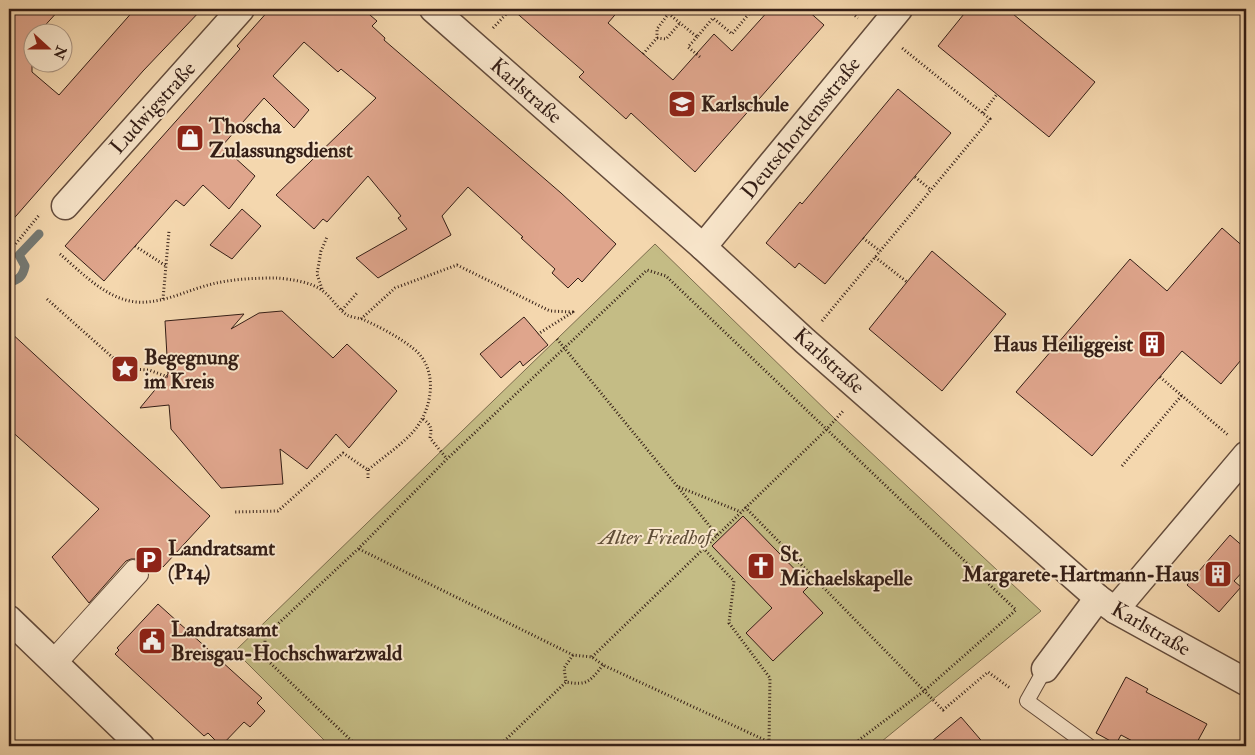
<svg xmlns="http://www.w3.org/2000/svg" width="1255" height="755" viewBox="0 0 1255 755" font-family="'IM FELL Double Pica',serif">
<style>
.green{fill:#c4bc85;stroke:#7c6d4e}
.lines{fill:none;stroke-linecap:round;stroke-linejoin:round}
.stream{stroke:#757a75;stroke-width:9}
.building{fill:#dfa58c;stroke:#341e16}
.lane-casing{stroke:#644c3c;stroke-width:16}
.street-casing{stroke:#644c3c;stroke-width:29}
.path{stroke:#341e16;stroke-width:3;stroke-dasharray:1 2.5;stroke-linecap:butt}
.lane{stroke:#f8e5ca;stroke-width:14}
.street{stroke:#f8e5ca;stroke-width:26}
.labels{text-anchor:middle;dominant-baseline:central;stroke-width:4;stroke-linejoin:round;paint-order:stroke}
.street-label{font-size:21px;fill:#341e16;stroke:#f8e5ca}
.poi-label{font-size:21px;font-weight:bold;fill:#341e16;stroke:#f8e5ca;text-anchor:start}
.park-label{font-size:21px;font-style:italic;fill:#5f4d37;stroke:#f8e5ca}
</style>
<rect width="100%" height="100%" fill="#f4d7ae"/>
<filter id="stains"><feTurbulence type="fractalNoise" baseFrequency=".004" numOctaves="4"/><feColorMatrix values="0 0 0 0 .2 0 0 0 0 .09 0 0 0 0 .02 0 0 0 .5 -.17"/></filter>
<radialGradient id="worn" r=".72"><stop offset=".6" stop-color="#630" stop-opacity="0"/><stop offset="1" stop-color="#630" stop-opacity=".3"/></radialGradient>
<path class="green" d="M655,244L835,419L1041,611L876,746H330L235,651Z"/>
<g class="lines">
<path class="stream" d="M9,282C19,280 23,276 25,266L19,255L39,234"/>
</g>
<g class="building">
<path d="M9,9H60L39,32H32V72L59,95L135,9H202L143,71L9,224Z"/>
<path d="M270,9H363L377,21L372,26L385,38L384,40L561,193L616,244L582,282L578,278L568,288L552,273L555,269L521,238L523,237L468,187L442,216L451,235L378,278L356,258L407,229L398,218L401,216L368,176L327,222L323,219L314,229L276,195L376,98L341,69L338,72L304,42L273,76L309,110L294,128L264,98L222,146L255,176L229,209L203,185L184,206L176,200L104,281L65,246L240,49L237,46Z"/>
<path d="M512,9H620L608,23L673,80L714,34L732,51L770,9H806L824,25L695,172L631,113L626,119L579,77L584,72Z"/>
<path d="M968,9H1007L1095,82L1049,137L938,46Z"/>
<path d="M898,89L951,133L825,284L799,263L795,268L766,243L800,202L802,204Z"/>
<path d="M242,209L261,226L232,259L210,245Z"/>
<path d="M1222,228L1246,249V354L1221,384L1182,351L1092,456L1016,392L1130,259L1167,291Z"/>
<path d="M932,251L1006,314L942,391L869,329Z"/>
<path d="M282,311L333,358L347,344L397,391L349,448L336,434L307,469L280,449L283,484L221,488L171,429L169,405L140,408L168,374L165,321L244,314L231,329L259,313Z"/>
<path d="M524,317L548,345L523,366L520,361L501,378L480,354Z"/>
<path d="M9,331L210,516L163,567L145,551L136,559H131L126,561L89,603L52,557L99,509L9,429Z"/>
<path d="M743,516L810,585L803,592L823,613L773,661L746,633L772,608L712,546Z"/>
<path d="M1230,535L1246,549V568L1234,581L1241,587L1219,612L1187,585Z"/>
<path d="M158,604L262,698L257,703L265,711L250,727L244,722L221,746L208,733L204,736L115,654L119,650L117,648Z"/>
<path d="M1126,677L1148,689L1146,692L1207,724L1195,746H1142L1121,735L1116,744L1096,733Z"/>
<path d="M961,717L986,746H926Z"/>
</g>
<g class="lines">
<defs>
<g id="lane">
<path d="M50,659L133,567"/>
<path d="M58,666L141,575"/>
<path d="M1045,669L1027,701L1089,746"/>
</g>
<g id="street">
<path d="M433,9L703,247L805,341L1098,598L1115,610L1246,682"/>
<path d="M65,206L241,9"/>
<path d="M703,247L899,9"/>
<path d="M1115,610L1246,455"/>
<path d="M9,619L141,746"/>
<path d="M1045,669L1098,598"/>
</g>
</defs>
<use href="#lane" class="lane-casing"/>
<use href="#street" class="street-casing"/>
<g class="path">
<path d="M663,9L697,37L713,18L732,34L753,9"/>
<path d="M847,9L858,18"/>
<path d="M493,28L511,9"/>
<path d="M697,37L688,47L700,57"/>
<path d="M657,38L666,39L680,23"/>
<path d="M643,54L657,38V29L669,13"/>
<path d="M983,113L997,94"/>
<path d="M915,177L931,190"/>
<path d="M863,238L880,251"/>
<path d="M135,246L166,266"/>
<path d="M9,252L40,214"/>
<path d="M60,254C81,272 106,299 136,302C163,304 187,290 212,284C232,279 256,278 276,278C290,279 312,282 323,291C332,298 338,309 347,315C351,317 357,318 362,319C380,327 399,337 414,349C440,370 432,412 412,433C400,446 382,458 368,470L343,453L278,511L234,512"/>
<path d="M875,257L907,282"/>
<path d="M322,289L317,274L321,251L327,237"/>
<path d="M47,299L120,364"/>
<path d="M163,299L169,231"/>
<path d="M342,310L357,293"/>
<path d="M361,319L395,288L457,265L550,311L573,312L538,334"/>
<path d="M822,321L990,119L902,48"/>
<path d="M557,339L717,535"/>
<circle cx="125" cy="369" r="8"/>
<path d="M133,369L149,370L168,377"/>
<path d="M1160,377L1228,435"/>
<path d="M423,419C431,425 432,428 430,438L447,459"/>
<path d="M1122,466L1182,395"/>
<path d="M368,470V478"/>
<path d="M679,487L741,512"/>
<path d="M745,507L943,710L988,672L1010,688"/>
<path d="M703,548L734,581L729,623L770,678L769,742"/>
<path d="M359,549L573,655L592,657L603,665L769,742L775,746"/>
<path d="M573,655L564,668L566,682C588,686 590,681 603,665"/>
<path d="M592,657L827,429L843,411"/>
<path d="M357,746L265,658V636L358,549L447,459L647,270L666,276L1016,610L924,691L851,746"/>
<path d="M499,746L566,682"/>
</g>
<use href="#lane" class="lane"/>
<use href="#street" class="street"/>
</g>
<defs>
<symbol id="school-square" viewBox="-11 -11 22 22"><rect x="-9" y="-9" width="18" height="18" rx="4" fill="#8f2418" stroke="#f8e5ca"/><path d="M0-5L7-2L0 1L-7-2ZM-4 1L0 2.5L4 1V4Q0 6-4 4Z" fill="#fff"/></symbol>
<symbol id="shop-square" viewBox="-11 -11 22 22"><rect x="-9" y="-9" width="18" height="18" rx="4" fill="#8f2418" stroke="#f8e5ca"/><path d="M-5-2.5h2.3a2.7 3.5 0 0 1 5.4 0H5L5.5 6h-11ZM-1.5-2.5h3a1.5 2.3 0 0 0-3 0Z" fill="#fff"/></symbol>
<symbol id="building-square" viewBox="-11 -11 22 22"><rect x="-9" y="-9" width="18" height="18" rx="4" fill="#8f2418" stroke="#f8e5ca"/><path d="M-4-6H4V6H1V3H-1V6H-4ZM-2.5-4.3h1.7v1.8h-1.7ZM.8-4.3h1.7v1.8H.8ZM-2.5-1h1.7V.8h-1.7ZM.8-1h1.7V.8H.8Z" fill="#fff"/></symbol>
<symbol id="sight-square" viewBox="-11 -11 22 22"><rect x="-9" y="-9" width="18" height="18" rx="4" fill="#8f2418" stroke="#f8e5ca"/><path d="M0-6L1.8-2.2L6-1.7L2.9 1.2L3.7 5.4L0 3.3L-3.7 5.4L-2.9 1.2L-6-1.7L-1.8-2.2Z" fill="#fff"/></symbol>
<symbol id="parking-square" viewBox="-11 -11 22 22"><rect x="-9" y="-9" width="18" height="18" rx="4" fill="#8f2418" stroke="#f8e5ca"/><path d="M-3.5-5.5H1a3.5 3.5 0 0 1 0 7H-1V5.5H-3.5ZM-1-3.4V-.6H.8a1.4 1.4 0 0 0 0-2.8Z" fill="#fff"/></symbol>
<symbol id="church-square" viewBox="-11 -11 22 22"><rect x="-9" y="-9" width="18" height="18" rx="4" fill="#8f2418" stroke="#f8e5ca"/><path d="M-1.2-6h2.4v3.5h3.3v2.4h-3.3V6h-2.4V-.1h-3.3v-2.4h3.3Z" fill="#fff"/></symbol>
<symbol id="civic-square" viewBox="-11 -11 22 22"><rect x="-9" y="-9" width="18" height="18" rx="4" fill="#8f2418" stroke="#f8e5ca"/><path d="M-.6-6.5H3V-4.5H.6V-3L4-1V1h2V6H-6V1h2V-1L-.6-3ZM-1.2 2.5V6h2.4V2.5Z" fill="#fff"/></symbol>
</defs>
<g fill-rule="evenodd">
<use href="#school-square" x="666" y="88" width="32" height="32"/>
<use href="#shop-square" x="174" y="122" width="32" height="32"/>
<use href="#building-square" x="1136" y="328" width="32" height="32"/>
<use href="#sight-square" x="109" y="353" width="32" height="32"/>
<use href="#parking-square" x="133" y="544" width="32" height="32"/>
<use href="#church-square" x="745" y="550" width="32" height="32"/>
<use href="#building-square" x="1202" y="558" width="32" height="32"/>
<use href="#civic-square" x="136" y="625" width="32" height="32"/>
</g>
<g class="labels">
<g class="street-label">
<text transform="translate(526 91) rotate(41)">Karlstraße</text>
<text transform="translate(153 108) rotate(-48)">Ludwigstraße</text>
<text transform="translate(801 128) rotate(-51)">Deutschordensstraße</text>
<text transform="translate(829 361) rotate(42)">Karlstraße</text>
<text transform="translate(1151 629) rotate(30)">Karlstraße</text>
</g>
<g class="poi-label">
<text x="701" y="104">Karlschule</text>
<text x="209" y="126">Thoscha<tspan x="209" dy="24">Zulassungsdienst</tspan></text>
<text x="1133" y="344" text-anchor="end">Haus Heiliggeist</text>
<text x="144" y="357">Begegnung<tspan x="144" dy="24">im Kreis</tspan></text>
<text x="168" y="548">Landratsamt<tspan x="168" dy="24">(P14)</tspan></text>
<text x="780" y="554">St.<tspan x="780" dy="24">Michaelskapelle</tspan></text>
<text x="1199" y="574" text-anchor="end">Margarete-Hartmann-Haus</text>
<text x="171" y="629">Landratsamt<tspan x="171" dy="24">Breisgau-Hochschwarzwald</tspan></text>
</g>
<g class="park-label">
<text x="655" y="537">Alter Friedhof</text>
</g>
</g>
<rect width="1255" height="755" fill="none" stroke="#f4d7ae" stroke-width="30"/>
<rect x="10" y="10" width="1235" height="735" fill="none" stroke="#341e16" stroke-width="2.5"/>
<rect x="15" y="15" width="1225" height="725" fill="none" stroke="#341e16"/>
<g transform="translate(48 48) rotate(111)"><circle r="24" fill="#f8e5ca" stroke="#aa9582"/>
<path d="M0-4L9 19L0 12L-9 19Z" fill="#8f2418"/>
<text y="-8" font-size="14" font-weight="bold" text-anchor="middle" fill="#341e16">N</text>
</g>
<rect width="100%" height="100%" filter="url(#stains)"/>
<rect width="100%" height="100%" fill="url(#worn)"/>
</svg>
